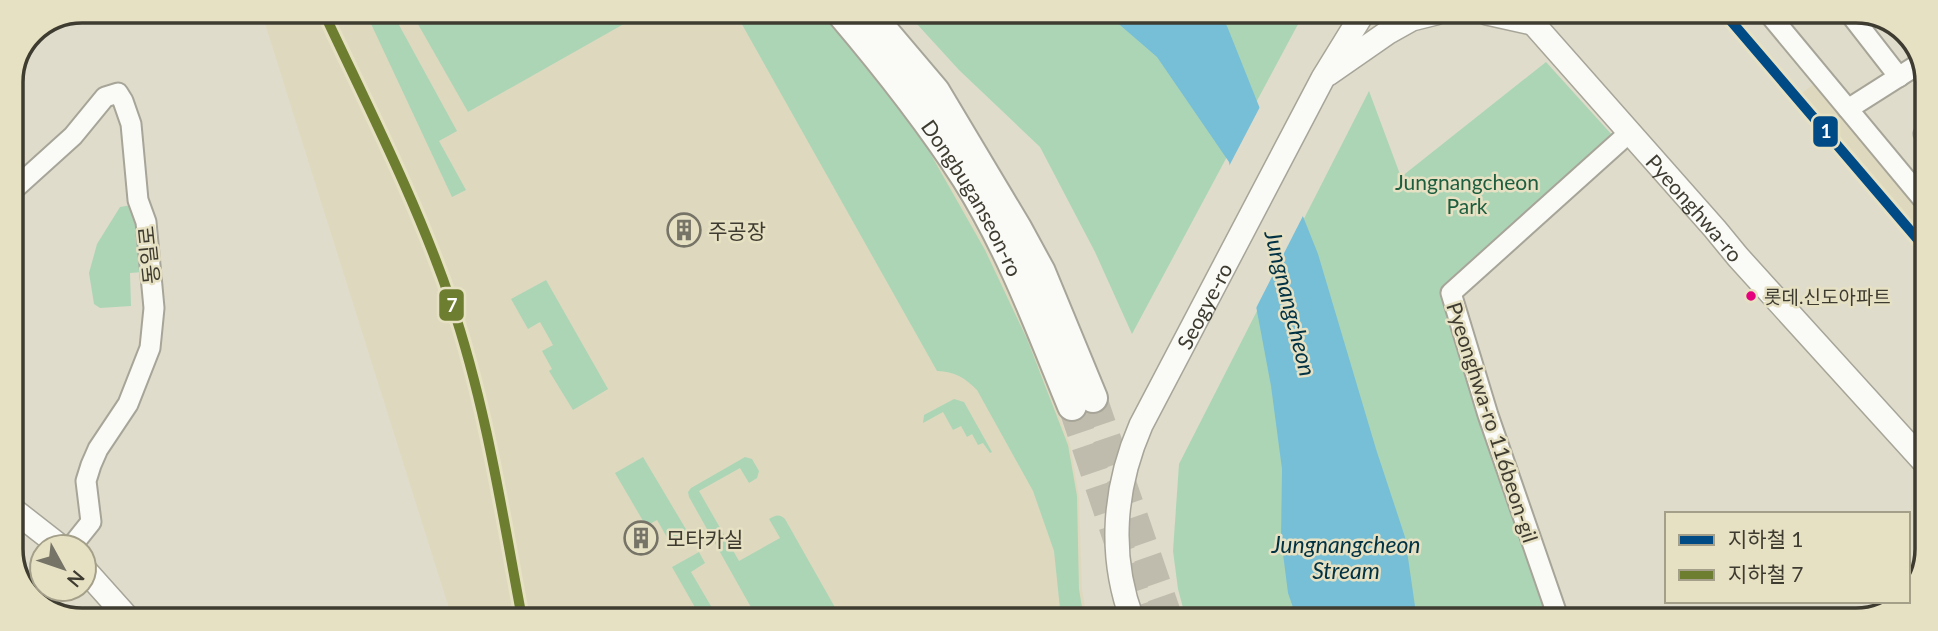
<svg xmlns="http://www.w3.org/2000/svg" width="1938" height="631" viewBox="0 0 1938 631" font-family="Lato,'Noto Sans KR',sans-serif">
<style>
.built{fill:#ded9be}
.green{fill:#acd5b6}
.water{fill:#77bfd6}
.pier{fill:#dfdccc}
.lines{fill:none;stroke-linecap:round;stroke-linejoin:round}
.highway-tunnel{stroke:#bfbcad;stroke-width:28;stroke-dasharray:28 14;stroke-linecap:butt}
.minor-casing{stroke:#a7a598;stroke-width:23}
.major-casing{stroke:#a7a598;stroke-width:26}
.highway-casing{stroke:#a7a598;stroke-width:32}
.minor{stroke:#fafaf7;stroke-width:19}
.major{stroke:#fafaf7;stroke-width:23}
.highway{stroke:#fafaf7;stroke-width:28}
.metro-1-casing{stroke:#e7e1c4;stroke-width:16}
.metro-2-casing{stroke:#e7e1c4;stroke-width:16}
.metro-1{stroke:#004a85;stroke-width:10}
.metro-2{stroke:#6e7e31;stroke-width:10}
.bus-dot{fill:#e5007d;stroke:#e7e1c4;stroke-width:2.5}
.labels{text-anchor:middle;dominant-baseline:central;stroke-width:5;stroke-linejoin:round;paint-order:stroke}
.bus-label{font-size:19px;fill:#3e3b30;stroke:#e7e1c4;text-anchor:start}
.park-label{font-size:21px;fill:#1d5e3e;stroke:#e7e1c4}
.street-label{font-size:21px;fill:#3e3b30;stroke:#e7e1c4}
.poi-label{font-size:21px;fill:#3e3b30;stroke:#e7e1c4;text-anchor:start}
.water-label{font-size:23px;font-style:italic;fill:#013243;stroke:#e7e1c4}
.rim{fill:none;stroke:#3e3b30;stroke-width:3.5}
.line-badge{stroke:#e7e1c4;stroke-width:2.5}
.badge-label{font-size:19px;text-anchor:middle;font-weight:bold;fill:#fff}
</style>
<rect width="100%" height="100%" fill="#dfdccc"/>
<g class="built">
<path d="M261,11L826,12L923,136L987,248L1029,337L1070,444L1079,496L1082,589L1087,619L452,618Z"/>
<path d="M1819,80L1926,211V260L1790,102Z"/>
</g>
<g class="green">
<path d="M365,11H390L393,14L457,131L439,141L466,190L452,197Z"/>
<path d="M418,11L645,12L468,112L415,19Z"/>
<path d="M735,12H822L921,137L985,250L1027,339L1068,445L1077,496L1079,589L1084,619H1056L1060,609L1054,551L1033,491L977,390C964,377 955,372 937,371Z"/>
<path d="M906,12L1304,13L1132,334L1095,252L1040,147L959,70Z"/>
<path d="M1546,62L1613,136L1441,288L1520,537L1548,620L1186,619L1178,589L1173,551L1179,464L1369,91L1401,177Z"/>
<path d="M132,205L139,224L143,272L130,273L131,306L100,308L94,304L89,273L97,244L120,207Z"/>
<path d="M546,280L608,389L573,410L549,371L552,369L542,351L553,345L540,322L528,329L511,299Z"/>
<path d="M954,399L964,402L992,452L990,453L983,443L978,445L972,434L967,437L961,426L953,430L943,412L923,423L924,415Z"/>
<path d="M643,457L690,536L672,546L657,520L646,526L615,473Z"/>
<path d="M745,457L752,459L759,471L757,478L749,483L740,468L699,491L739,561L780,538L769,519C776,515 779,514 785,519L841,618H757L689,497L688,492L691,488Z"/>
<path d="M699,552L705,563L691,572L718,618H701L672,567Z"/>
</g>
<path class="water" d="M1106,13H1216L1227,26L1318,254L1376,449L1405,537L1417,620L1297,619L1288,593L1281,538L1282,469L1271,386L1229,162L1157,57Z"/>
<path class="pier" d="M1262,103L1305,212L1254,312L1227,170Z"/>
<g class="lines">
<g class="highway-tunnel">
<path d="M1093,398L1169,619"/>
<path d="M1072,406L1144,619"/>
</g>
<defs>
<g id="minor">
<path d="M1769,14L1926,203"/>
<path d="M1850,14L1899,77"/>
<path d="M1848,109L1922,62"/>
<path d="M1927,137L1924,134L1927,131"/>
<path d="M11,192L73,136L105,97L118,93L123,101L131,124L138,200L146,222L154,308L150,348L128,404L98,449L91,465L86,481L91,522L71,547"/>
<path d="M33,599L42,586"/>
<path d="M1559,620L1488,415L1451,293L1630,132"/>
</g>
<g id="major">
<path d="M1487,13L1532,23"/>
<path id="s1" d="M1524,13L1715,229L1738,257L1925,463"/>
<path d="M1328,74L1387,33L1412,19L1436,13"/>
<path d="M11,508L61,547"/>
<path d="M84,569L127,617"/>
<path id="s2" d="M1132,619C1108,554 1114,487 1141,425L1323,78L1363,13"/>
</g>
<g id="highway">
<path id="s3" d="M840,12C885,65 928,119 966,178C1011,249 1040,328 1072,406"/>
<path d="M868,12L935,91L1017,228L1041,272L1093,398"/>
</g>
</defs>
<use href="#minor" class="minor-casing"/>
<use href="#major" class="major-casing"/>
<use href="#highway" class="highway-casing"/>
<use href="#minor" class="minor"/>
<use href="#major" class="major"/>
<use href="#highway" class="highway"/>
<defs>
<path id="metro-1" d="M1725,14L1926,249"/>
<path id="metro-2" d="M323,11C368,107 417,202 451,302C486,405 502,512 522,618"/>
</defs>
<use href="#metro-1" class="metro-1-casing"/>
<use href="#metro-2" class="metro-2-casing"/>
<use href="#metro-1" class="metro-1"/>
<use href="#metro-2" class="metro-2"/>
</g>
<defs>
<symbol id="building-ring" viewBox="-11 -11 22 22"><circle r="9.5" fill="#e7e1c4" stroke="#767367" stroke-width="1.5"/><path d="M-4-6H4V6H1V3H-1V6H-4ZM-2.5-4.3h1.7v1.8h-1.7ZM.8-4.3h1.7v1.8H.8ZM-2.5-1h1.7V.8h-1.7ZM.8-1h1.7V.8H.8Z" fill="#767367"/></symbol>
</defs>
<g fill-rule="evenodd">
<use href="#building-ring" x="665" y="211" width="38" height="38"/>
<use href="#building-ring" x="622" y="519" width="38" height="38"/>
</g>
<circle class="bus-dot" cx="1751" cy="296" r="6"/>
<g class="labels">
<g class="bus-label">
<text x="1764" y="296">롯데.신도아파트</text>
</g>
<g class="park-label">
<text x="1467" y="181">Jungnangcheon<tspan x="1467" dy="24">Park</tspan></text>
</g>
<g class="street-label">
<text stroke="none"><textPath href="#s3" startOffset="229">Dongbuganseon-ro</textPath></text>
<text stroke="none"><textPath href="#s1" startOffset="259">Pyeonghwa-ro</textPath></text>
<text transform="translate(148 255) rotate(-96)">동일로</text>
<text stroke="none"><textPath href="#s2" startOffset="334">Seogye-ro</textPath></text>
<text transform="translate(1493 422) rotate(72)">Pyeonghwa-ro 116beon-gil</text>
</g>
<g class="poi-label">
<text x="708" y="230">주공장</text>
<text x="666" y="538">모타카실</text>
</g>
<g class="water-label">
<text transform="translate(1291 303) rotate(76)">Jungnangcheon</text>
<text x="1346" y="544">Jungnangcheon<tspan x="1346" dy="26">Stream</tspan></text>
</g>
</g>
<path d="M0 0H1938V631H0ZM82 23H1856A59 59 0 0 1 1915 82V549A59 59 0 0 1 1856 608H82A59 59 0 0 1 23 549V82A59 59 0 0 1 82 23Z" fill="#e7e1c4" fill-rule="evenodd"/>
<path class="rim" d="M82 23H1856A59 59 0 0 1 1915 82V549A59 59 0 0 1 1856 608H82A59 59 0 0 1 23 549V82A59 59 0 0 1 82 23Z"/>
<g class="line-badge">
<rect x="1812" y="115" width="27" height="33" rx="7" fill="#004a85"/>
<rect x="438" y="288" width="27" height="34" rx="7" fill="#6e7e31"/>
</g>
<g class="badge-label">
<text x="1826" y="138">1</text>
<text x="452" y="312">7</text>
</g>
<rect x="1665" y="512" width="245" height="91" fill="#e7e1c4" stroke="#a39f89" stroke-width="2"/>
<rect x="1679" y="535" width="35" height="10" fill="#004a85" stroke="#a39f89" stroke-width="2"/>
<text x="1728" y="547" font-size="21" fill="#3e3b30">지하철 1</text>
<rect x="1679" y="570" width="35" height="10" fill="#6e7e31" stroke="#a39f89" stroke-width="2"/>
<text x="1728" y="582" font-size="21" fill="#3e3b30">지하철 7</text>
<g transform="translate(63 568) rotate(130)"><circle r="33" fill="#e7e1c4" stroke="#a39f89" stroke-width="2"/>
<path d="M0-5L12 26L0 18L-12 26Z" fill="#767367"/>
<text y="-10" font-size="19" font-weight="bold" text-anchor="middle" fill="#3e3b30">N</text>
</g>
</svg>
